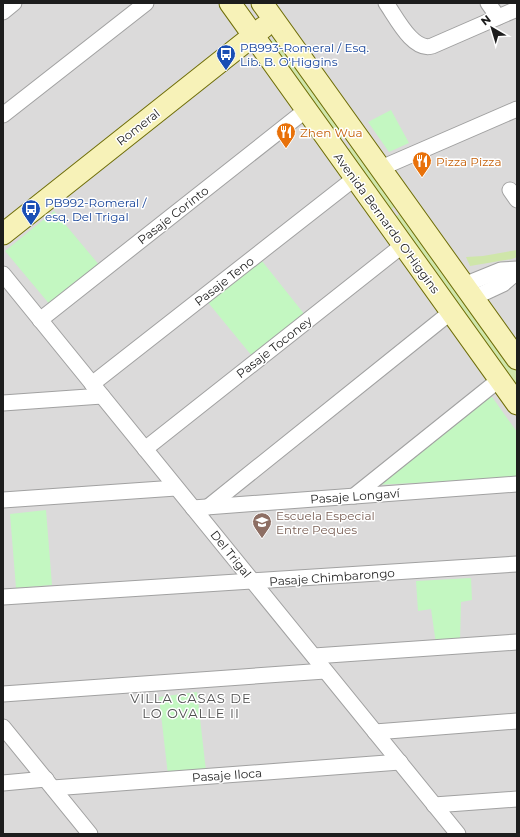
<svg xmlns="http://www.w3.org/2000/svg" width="520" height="837" viewBox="0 0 520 837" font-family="Montserrat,sans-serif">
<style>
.residential{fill:#dbdada}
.grass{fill:#cfe6aa}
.park{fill:#c3f7c1}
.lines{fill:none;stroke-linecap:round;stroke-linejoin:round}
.street-casing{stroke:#a1a1a1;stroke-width:17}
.secondary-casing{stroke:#6f6e09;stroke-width:23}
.street{stroke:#fff;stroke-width:15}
.secondary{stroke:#f7f2b8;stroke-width:21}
.labels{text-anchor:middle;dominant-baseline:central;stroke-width:3;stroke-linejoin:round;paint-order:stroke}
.transit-label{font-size:12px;fill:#164399;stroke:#fff;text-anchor:start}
.street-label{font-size:12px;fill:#1d1d1d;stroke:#fff}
.food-label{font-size:12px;fill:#c56008;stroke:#fff;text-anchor:start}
.education-label{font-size:12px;fill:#785e54;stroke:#fff;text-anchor:start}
.neighbourhood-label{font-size:13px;letter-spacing:1px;fill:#505050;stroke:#fff}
</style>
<rect width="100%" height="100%" fill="#eee9e3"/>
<rect class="residential" x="3" y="3" width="514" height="831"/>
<g class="grass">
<path d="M278,37L351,135L337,140L267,44Z"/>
<path d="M355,144L397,205L391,209L385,207L344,152Z"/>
<path d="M403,212L517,368V386L393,218Z"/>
<path d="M517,250V257L512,259L470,266L466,257L483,256Z"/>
</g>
<g class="park">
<path d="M391,110L409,143L389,152L368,122Z"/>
<path d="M54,211L100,266L51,306L5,251Z"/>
<path d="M258,256L305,315L252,356L206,300Z"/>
<path d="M490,394L517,432V478L374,485Z"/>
<path d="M46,510L52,585L16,588L10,514Z"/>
<path d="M471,578L472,600L461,602L460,643L436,644L431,609L418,611L416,581Z"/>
<path d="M197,692L206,771L168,775L159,697Z"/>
</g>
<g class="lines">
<defs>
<g id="street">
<path d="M386,3C396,17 413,52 432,46L517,9"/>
<path d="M488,3L498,17"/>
<path d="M3,12L14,3"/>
<path d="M3,115L146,3"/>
<path d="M381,168L517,109"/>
<path d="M510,190L517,200"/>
<path d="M3,274L458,834"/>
<path d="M464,285L501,270L517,269"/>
<path d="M473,298L503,284L517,272"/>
<path d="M40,320L306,110"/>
<path d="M92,384L355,178"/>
<path d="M3,403L102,396"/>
<path d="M145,449L403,245"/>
<path d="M354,496L500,379"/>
<path d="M3,500L176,488"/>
<path d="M208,507L451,312"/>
<path d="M193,508L517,484"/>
<path d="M3,597L517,564"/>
<path d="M314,656L517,642"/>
<path d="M3,694L325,671"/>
<path d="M3,727L90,834"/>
<path d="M375,732L517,721"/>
<path d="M3,783L46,779"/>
<path d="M53,788L400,762"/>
<path d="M434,805L517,799"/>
</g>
<g id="secondary">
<path d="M230,3L517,404"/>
<path d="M262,3L517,359"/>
<path d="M3,234L264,27"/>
</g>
</defs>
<use href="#street" class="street-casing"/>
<use href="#secondary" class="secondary-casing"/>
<use href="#street" class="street"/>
<use href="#secondary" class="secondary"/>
</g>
<defs>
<symbol id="bus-pin" viewBox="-11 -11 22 30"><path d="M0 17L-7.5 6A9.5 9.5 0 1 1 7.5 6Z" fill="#1a4fb4" stroke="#fff"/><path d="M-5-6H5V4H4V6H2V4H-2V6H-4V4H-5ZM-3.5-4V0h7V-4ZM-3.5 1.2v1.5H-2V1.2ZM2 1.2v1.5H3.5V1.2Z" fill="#fff"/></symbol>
<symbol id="restaurant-pin" viewBox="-11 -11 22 30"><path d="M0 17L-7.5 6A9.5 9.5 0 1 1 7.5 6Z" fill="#e8710a" stroke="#fff"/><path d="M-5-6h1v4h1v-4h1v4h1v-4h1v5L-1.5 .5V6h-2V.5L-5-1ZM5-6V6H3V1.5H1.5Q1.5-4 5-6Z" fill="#fff"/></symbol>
<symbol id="school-pin" viewBox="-11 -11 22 30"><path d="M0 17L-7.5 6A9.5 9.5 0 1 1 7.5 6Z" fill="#8d6e63" stroke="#fff"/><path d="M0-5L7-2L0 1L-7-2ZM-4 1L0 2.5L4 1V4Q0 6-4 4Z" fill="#fff"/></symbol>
</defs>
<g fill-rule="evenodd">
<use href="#bus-pin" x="215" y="43" width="22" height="30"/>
<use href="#restaurant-pin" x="275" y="121" width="22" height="30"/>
<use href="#restaurant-pin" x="411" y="150" width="22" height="30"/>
<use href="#bus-pin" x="20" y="198" width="22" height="30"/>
<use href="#school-pin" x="251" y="511" width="22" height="30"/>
</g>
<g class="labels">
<g class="transit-label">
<text x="240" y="47">PB993-Romeral / Esq.<tspan x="240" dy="14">Lib. B. O'Higgins</tspan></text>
<text x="45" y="202">PB992-Romeral /<tspan x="45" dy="14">esq. Del Trigal</tspan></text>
</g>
<g class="street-label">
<text transform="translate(138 127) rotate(-38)">Romeral</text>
<text transform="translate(173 215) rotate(-38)">Pasaje Corinto</text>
<text transform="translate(387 223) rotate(54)">Avenida Bernardo O'Higgins</text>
<text transform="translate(224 281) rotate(-38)">Pasaje Teno</text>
<text transform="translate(274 347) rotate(-38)">Pasaje Toconey</text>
<text transform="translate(355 496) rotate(-4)">Pasaje Longaví</text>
<text transform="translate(231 554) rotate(51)">Del Trigal</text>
<text transform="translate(332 577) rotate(-4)">Pasaje Chimbarongo</text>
<text transform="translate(227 775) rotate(-4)">Pasaje Iloca</text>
</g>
<g class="food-label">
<text x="300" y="132">Zhen Wua</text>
<text x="436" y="161">Pizza Pizza</text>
</g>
<g class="education-label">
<text x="276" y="515">Escuela Especial<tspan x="276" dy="14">Entre Peques</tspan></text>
</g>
<g class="neighbourhood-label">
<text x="191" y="698">VILLA CASAS DE<tspan x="191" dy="15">LO OVALLE II</tspan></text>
</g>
</g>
<rect width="520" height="837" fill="none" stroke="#1d1d1d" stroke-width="8"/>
<g transform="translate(492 28) rotate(322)" stroke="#ffffff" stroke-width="3" paint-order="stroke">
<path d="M0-3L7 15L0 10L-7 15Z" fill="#1d1d1d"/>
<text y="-6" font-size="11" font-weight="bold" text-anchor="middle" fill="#1d1d1d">N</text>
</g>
</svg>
